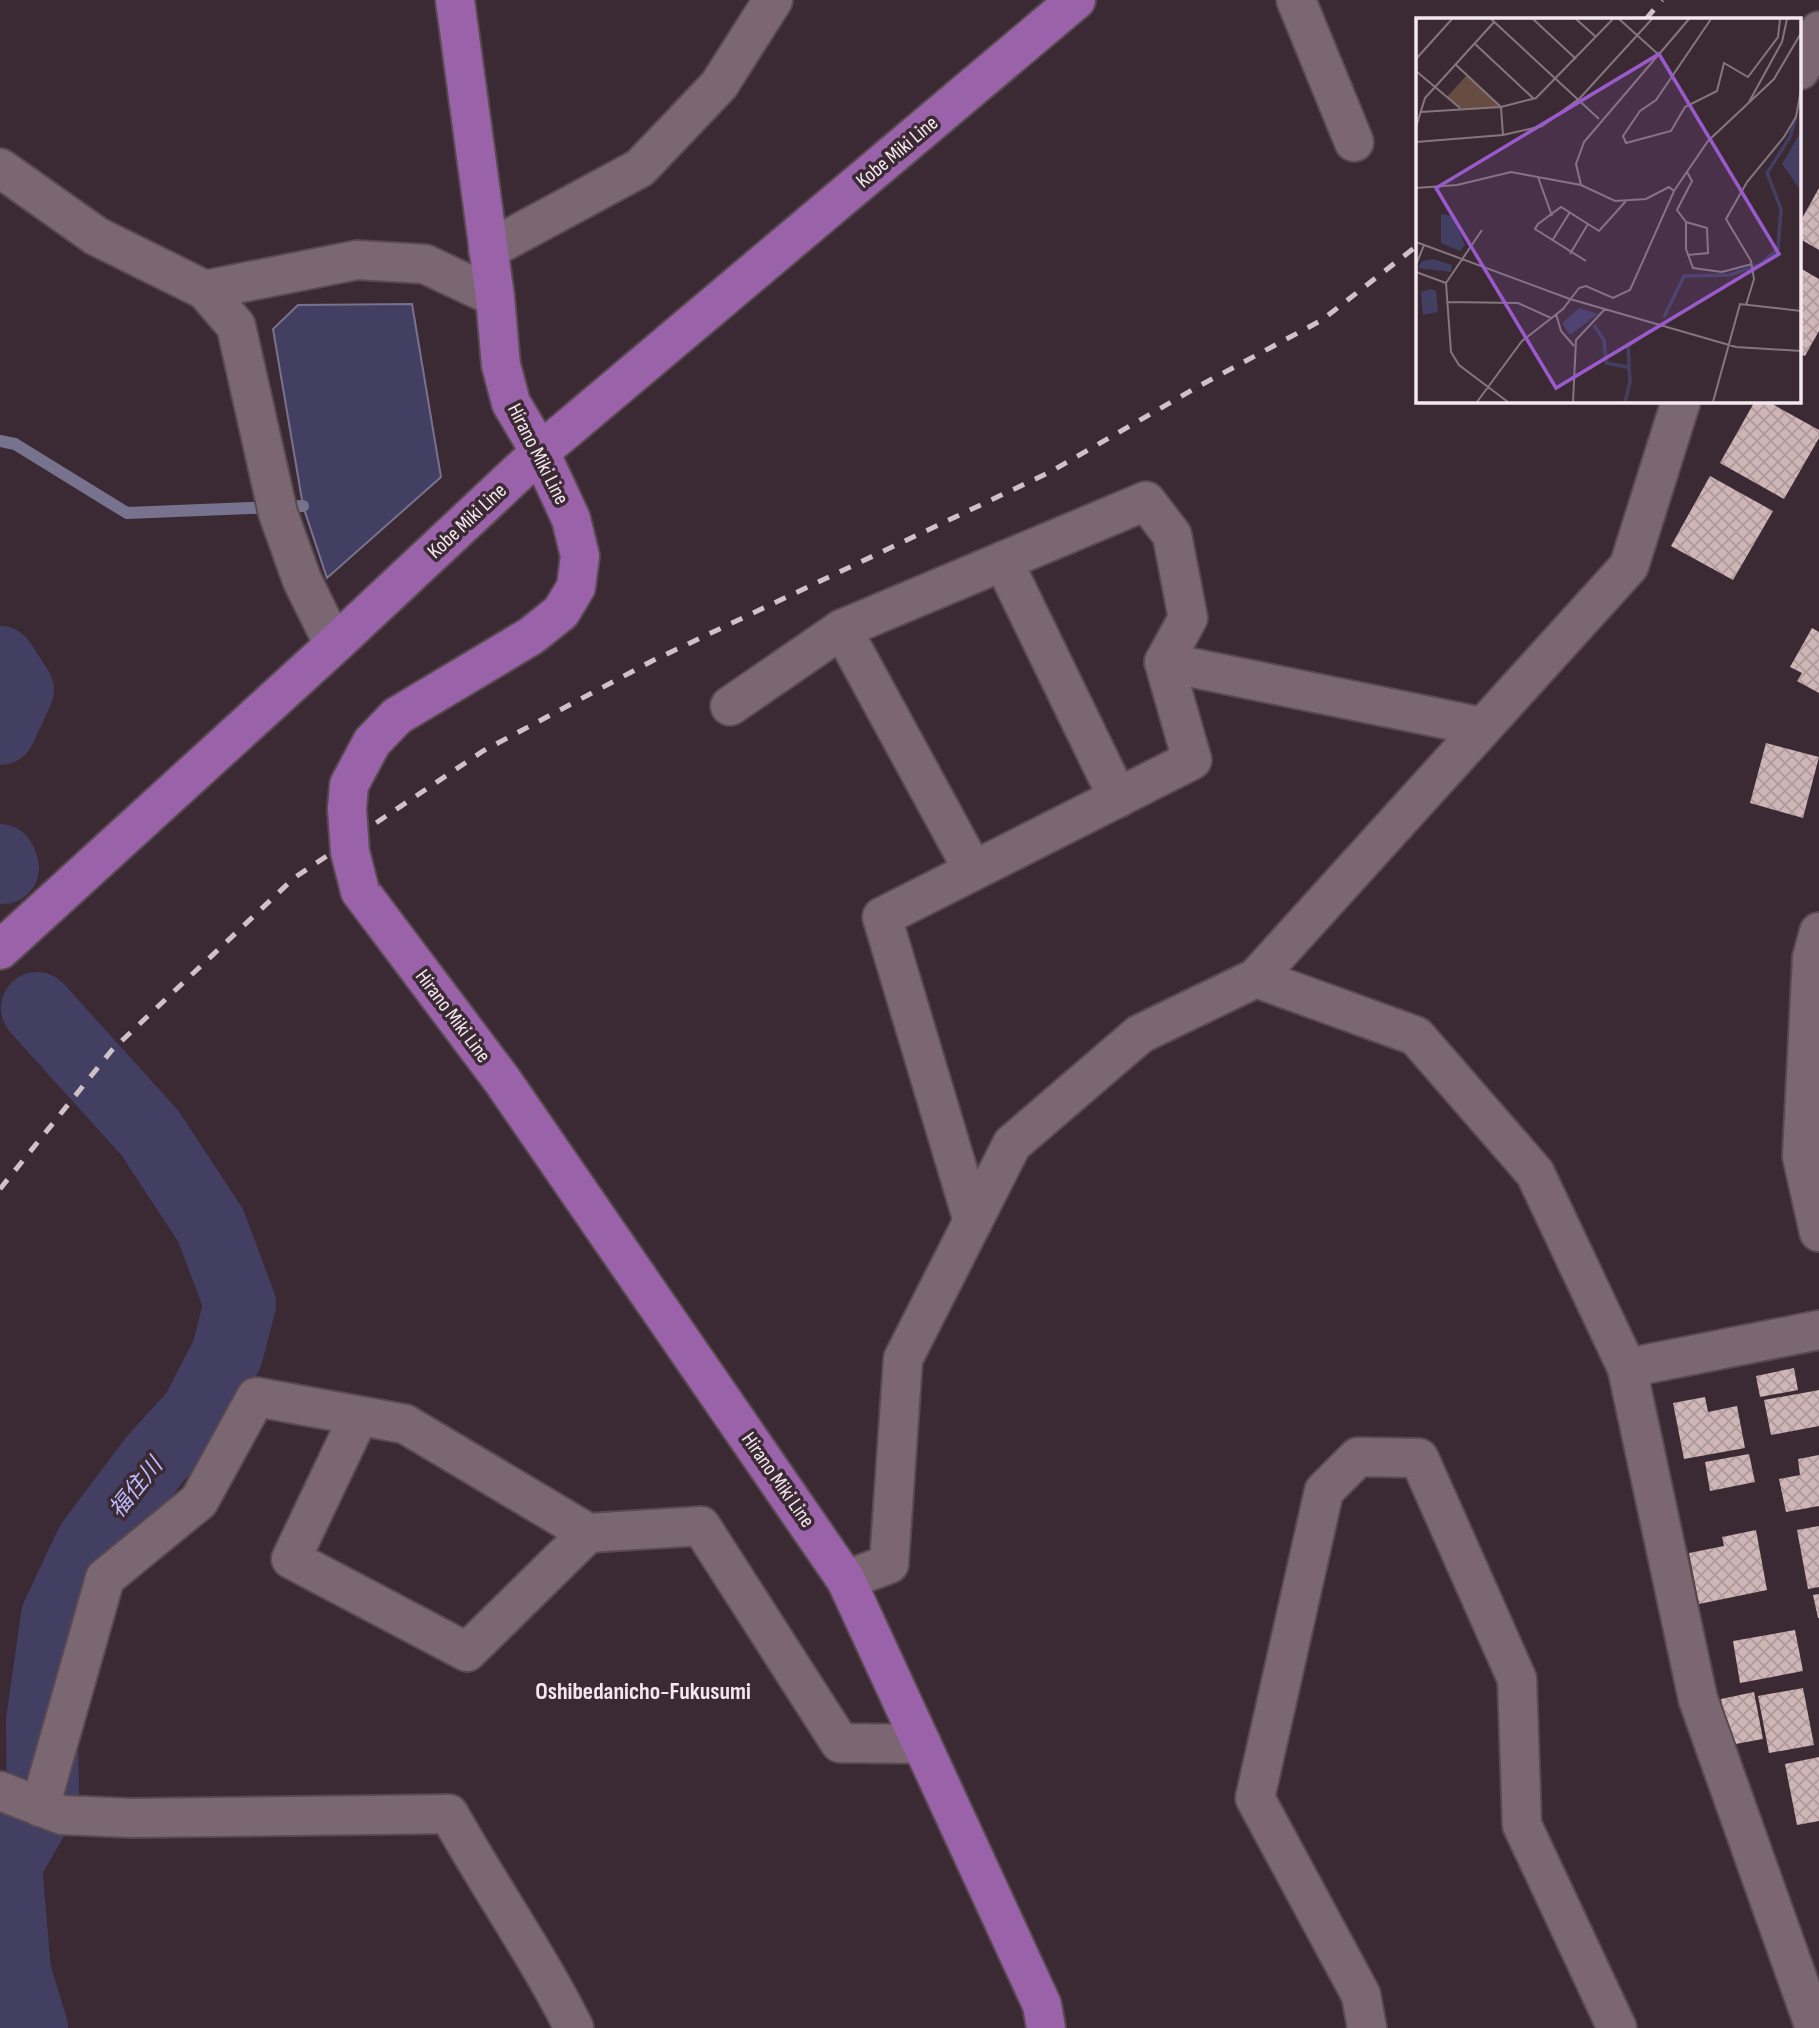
<svg xmlns="http://www.w3.org/2000/svg" width="1819" height="2028" viewBox="0 0 1819 2028" font-family="'Sofia Sans Condensed','Noto Sans JP',sans-serif">
<style>
.water{fill:#423f63;stroke:#77728d;stroke-width:2}
.lines{fill:none;stroke-linecap:round;stroke-linejoin:round}
.stream{stroke:#77728d;stroke-width:12}
.river{stroke:#423f63;stroke-width:72}
.building{fill:url(#building-cross-hatch)}
.street-casing{stroke:#594a52;stroke-width:42}
.primary-casing{stroke:#594a52;stroke-width:42}
.street{stroke:#7b6772;stroke-width:38}
.primary{stroke:#9a62a9;stroke-width:38}
.rail{stroke:#cec1c7;stroke-width:5;stroke-dasharray:12 12;stroke-linecap:butt}
.primary-bridge-casing{stroke:#594a52;stroke-width:42;stroke-linecap:butt}
.primary-bridge{stroke:#9a62a9;stroke-width:38}
.labels{text-anchor:middle;dominant-baseline:central;stroke-width:7;stroke-linejoin:round;paint-order:stroke}
.street-label{font-size:21px;fill:#f4e8ee;stroke:#3b2a33}
.water-label{font-size:23px;font-style:italic;fill:#bebbfc;stroke:#3b2a33}
.quarter-label{font-size:24px;font-weight:bold;fill:#f4e8ee;stroke:#3b2a33}
.inset-river{fill:none;stroke:#423f63;stroke-width:3.5}
.inset-road{fill:none;stroke:#85767e;stroke-width:2}
.view{fill:#995bcb;fill-opacity:0.15;stroke:#995bcb;stroke-width:3.5}
.inset-edge{fill:none;stroke:#f4e8ee;stroke-width:3.5}
</style>
<defs>
<pattern id="building-cross-hatch" width="8" height="8" patternUnits="userSpaceOnUse" patternTransform="scale(1.75)"><rect width="8" height="8" fill="#cfb5b6"/><path d="M0 0l8 8M0 8l8-8" fill="none" stroke="#ae999a"/></pattern>
</defs>
<rect width="100%" height="100%" fill="#3b2a33"/>
<path class="water" d="M412,304L441,477L327,578L303,506L273,329L298,305Z"/>
<g class="lines">
<path class="stream" d="M0,441L15,444L127,513L303,506"/>
<g class="river">
<path d="M0,662L18,690L0,729"/>
<path d="M0,860L3,868"/>
<path d="M32,2028L15,1972L6,1865L43,1800L42,1721L57,1616L91,1544L155,1459L196,1414L227,1354L240,1304L211,1226L150,1133L37,1008"/>
</g>
</g>
<g class="building">
<path d="M1819,188V250L1800,239V222Z"/>
<path d="M1800,268L1819,279V331L1805,356L1800,354Z"/>
<path d="M1755,401H1767L1819,430V438L1784,499L1720,463Z"/>
<path d="M1710,476L1773,511L1733,580L1671,546Z"/>
<path d="M1812,628L1819,632V693L1797,681L1802,673L1790,667Z"/>
<path d="M1766,743L1819,757L1803,818L1750,803Z"/>
<path d="M1794,1368L1798,1390L1760,1397L1756,1376Z"/>
<path d="M1819,1390V1426L1771,1435L1764,1400Z"/>
<path d="M1705,1397L1708,1412L1737,1406L1745,1448L1684,1459L1673,1403Z"/>
<path d="M1749,1454L1755,1482L1710,1491L1705,1462Z"/>
<path d="M1819,1455V1506L1786,1512L1779,1479L1800,1475L1798,1459Z"/>
<path d="M1819,1526V1587L1808,1589L1797,1530Z"/>
<path d="M1756,1530L1767,1590L1699,1604L1689,1553L1724,1546L1722,1537Z"/>
<path d="M1819,1594V1618H1818L1813,1595Z"/>
<path d="M1795,1630L1803,1671L1740,1683L1733,1641Z"/>
<path d="M1803,1688L1814,1745L1769,1753L1758,1696Z"/>
<path d="M1754,1692L1763,1739L1730,1745L1721,1699Z"/>
<path d="M1819,1757V1821L1797,1825L1785,1764Z"/>
</g>
<g class="lines">
<defs>
<g id="street">
<path d="M1296,0L1354,142"/>
<path d="M1800,70L1819,31"/>
<path d="M0,168L96,236L205,290L236,326L278,513L302,580L334,645"/>
<path d="M488,250L640,168L719,85L773,0"/>
<path d="M205,290L357,260L425,264L495,297"/>
<path d="M1003,561L1118,798"/>
<path d="M842,629L973,870"/>
<path d="M1164,662L1483,727"/>
<path d="M730,706L842,629L1146,501L1172,535L1188,618L1164,662L1192,760L882,917L973,1221"/>
<path d="M1819,932L1812,958L1802,1156L1819,1232"/>
<path d="M1256,978L1416,1036L1535,1173L1627,1368L1698,1699L1815,2028"/>
<path d="M1627,1368L1819,1330"/>
<path d="M359,1416L291,1559L467,1652L588,1533"/>
<path d="M846,1580L889,1564L903,1359L1012,1144L1140,1034L1256,978L1629,566L1681,401"/>
<path d="M0,1791L62,1815L131,1818L449,1814C489,1886 537,1954 574,2028"/>
<path d="M40,1807L105,1578L199,1501L256,1397L405,1424L588,1533L701,1526L840,1743L922,1744"/>
<path d="M1367,2028L1361,1995L1255,1798L1324,1491L1358,1457L1419,1458L1517,1679L1522,1825L1617,2028"/>
</g>
<g id="primary">
<path d="M347,809L349,785L372,742L397,716L531,636L561,612L576,587L580,556L571,519L540,452L511,403L501,365L495,297L455,0"/>
<path d="M360,891L502,1080L846,1580L1042,2005L1046,2028"/>
<path d="M0,950L334,645L540,452L1076,0"/>
</g>
</defs>
<use href="#street" class="street-casing"/>
<use href="#primary" class="primary-casing"/>
<use href="#street" class="street"/>
<use href="#primary" class="primary"/>
<g class="rail">
<path d="M1646,19L1662,0"/>
<path d="M0,1189L112,1050L294,878L483,751L652,661L1050,472L1199,386L1322,320L1418,245"/>
</g>
<defs>
<path id="primary-bridge" d="M347,809L350,852L360,891"/>
</defs>
<use href="#primary-bridge" class="primary-bridge-casing"/>
<use href="#primary-bridge" class="primary-bridge"/>
</g>
<g class="labels">
<g class="street-label">
<text transform="translate(897 152) rotate(-40)">Kobe Miki Line</text>
<text transform="translate(538 454) rotate(63)">Hirano Miki Line</text>
<text transform="translate(467 521) rotate(-43)">Kobe Miki Line</text>
<text transform="translate(453 1016) rotate(53)">Hirano Miki Line</text>
<text transform="translate(778 1480) rotate(55)">Hirano Miki Line</text>
</g>
<g class="water-label">
<text transform="translate(136 1488) rotate(-51)">福住川</text>
</g>
<g class="quarter-label">
<text x="643" y="1691">Oshibedanicho-Fukusumi</text>
</g>
</g>
<g transform="translate(1416 18)">
<rect width="385" height="385" fill="#3b2a33"/>
<path d="M51,57L85,89L44,91L31,79Z" fill="#674d41"/>
<path d="M385,113V173L366,146ZM25,196L37,198L49,227L44,233L25,225ZM17,241L36,247L35,254L2,250L6,243ZM15,271L20,273L22,294L7,297L5,274ZM163,290L182,296L154,317L146,305Z" fill="#423f63"/>
<path class="inset-river" d="M248,299L268,258L314,257L345,246L362,231L365,191L351,155L374,119L380,99M178,307L188,322L190,345L211,349L214,354M209,384L214,364L212,328L235,312"/>
<path class="inset-road" d="M75,1L183,101M117,1L160,41M160,1L180,19M203,1L243,37M295,1L240,82L224,93L207,118L210,125L255,113L269,89L301,73L308,45L332,59L362,19L364,1M58,25L118,81M0,41L36,1M39,46L85,89L87,117M0,53L44,90M333,84L366,24L371,1M5,94L85,89L120,80L197,1M0,109L9,80L79,3M0,124L87,117L126,108L164,80L236,1M271,154L276,163L261,192L270,204V231L277,250L306,254L336,246M122,159L136,198M165,167L160,146L168,124L273,1M0,170L41,167L95,154L165,167L199,183L230,181L253,169L258,173M270,204L291,210L292,235L272,237M136,223L154,194M0,224L154,281L320,329L385,333M154,236L172,206M170,243L119,211L122,206L145,189L183,213L210,183M0,247L8,227M0,254L30,265L35,334L43,347L92,384M30,265L66,212M32,284L102,285L135,300M330,287L338,261L335,243L310,201L331,164L368,119L380,99L385,72M140,296L145,313L158,328M61,384L106,323L147,291L163,270L170,268L197,280L214,272L258,173L292,123L358,61L385,15M157,384L160,322L189,291M297,384L324,286L385,293"/>
<path class="view" d="M243,36L363,236L140,370L20,170Z"/>
<rect width="385" height="385" class="inset-edge"/>
</g>
</svg>
